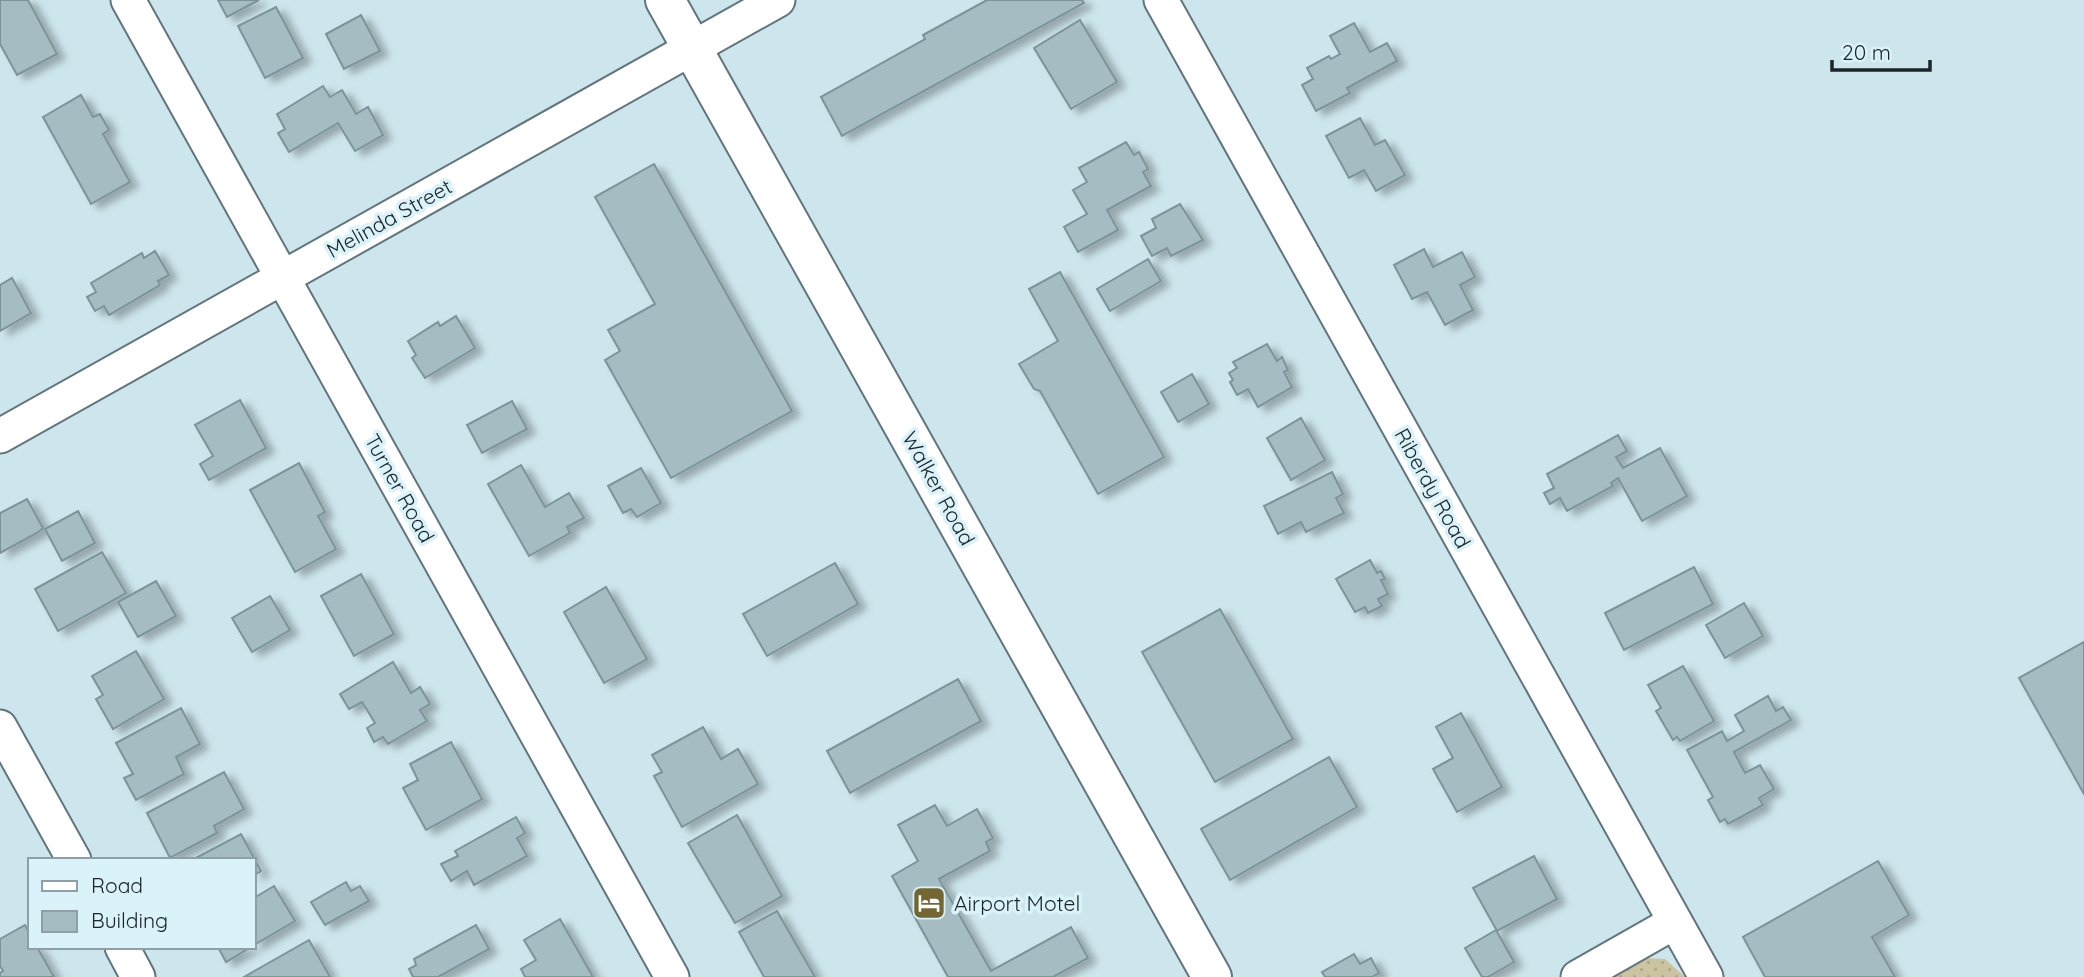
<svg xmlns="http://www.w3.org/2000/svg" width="2084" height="977" viewBox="0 0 2084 977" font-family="Quicksand,sans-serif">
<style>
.grass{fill:url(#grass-dots)}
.building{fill:#a4bcc2;stroke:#7c9399;stroke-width:2;filter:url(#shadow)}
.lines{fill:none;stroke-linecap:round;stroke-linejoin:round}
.minor-casing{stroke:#60767c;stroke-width:37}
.major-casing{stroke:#60767c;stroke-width:42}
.minor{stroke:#fff;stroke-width:33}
.major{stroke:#fff;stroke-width:38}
.labels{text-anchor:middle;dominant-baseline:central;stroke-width:7;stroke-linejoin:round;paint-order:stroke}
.street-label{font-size:21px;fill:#1b2427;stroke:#daf2f9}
.poi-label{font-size:21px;fill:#1b2427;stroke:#daf2f9;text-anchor:start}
</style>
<defs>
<pattern id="grass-dots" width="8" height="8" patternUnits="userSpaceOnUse" patternTransform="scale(1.75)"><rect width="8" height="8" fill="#ccc3a1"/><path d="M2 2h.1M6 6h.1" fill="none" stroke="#afa78b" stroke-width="1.8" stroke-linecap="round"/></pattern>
<filter id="shadow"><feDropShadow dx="8" dy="4.5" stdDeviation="3.5" flood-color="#0004"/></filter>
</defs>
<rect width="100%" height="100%" fill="#cde5ec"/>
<path class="grass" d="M1645,958L1665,959L1685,977H1610Z"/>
<g class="building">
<path d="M0,0H28L57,54L17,75L0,44Z"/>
<path d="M218,0H259L227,17Z"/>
<path d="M987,0H1082L1084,3L842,136L821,97L925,39L923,35Z"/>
<path d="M276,7L303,58L265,78L238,26Z"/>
<path d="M361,15L380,51L344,69L326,34Z"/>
<path d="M1080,20L1117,82L1071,109L1034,48Z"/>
<path d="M1354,23L1370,52L1387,43L1397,61L1347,88L1350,93L1316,111L1302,85L1313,79L1307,68L1329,56L1331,59L1340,54L1330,36Z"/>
<path d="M323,86L330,97L342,90L356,114L368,107L383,135L355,151L338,123L289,152L278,133L285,129L277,114Z"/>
<path d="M81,95L93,117L100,114L109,130L103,134L130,182L91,204L43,117Z"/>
<path d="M1360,118L1375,145L1385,140L1405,175L1376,191L1364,170L1349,178L1326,136Z"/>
<path d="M1126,142L1134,155L1139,152L1148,169L1143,172L1151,186L1107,210L1118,230L1078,252L1064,227L1087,214L1073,190L1087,182L1079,168Z"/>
<path d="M654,164L792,411L671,478L605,360L620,351L608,330L655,304L595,197Z"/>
<path d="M1180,204L1203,240L1171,256L1167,248L1152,256L1141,236L1156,228L1152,219Z"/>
<path d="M1424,249L1433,267L1462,252L1475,277L1460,285L1473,310L1445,325L1427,292L1412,299L1394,265Z"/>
<path d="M155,251L169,275L158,281L160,285L109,315L104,306L95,311L87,297L96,292L91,283L142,253L144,258Z"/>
<path d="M1148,259L1161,281L1110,311L1097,289Z"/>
<path d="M1060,272L1164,457L1098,494L1040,391L1034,389L1019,364L1058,341L1029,289Z"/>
<path d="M12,278L31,313L0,331V285Z"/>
<path d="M456,316L475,348L425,378L412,358L416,355L408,341L438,322L440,326Z"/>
<path d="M1267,344L1277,361L1282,357L1288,370L1284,372L1292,387L1258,407L1248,389L1237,395L1230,382L1233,380L1229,373L1237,368L1233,362Z"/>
<path d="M1192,374L1209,404L1178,422L1161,392Z"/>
<path d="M240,400L266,448L209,480L200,464L213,456L195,425Z"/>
<path d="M512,401L527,429L482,453L467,425Z"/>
<path d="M1301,418L1325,460L1291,480L1267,438Z"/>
<path d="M1618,435L1627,451L1616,457L1623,468L1660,448L1687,496L1642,521L1618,478L1611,483L1613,486L1567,511L1560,498L1550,504L1544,493L1554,488L1547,474Z"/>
<path d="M299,463L325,512L318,516L336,549L295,572L250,490Z"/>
<path d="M521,465L545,507L569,493L584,518L567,527L570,533L529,556L488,484Z"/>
<path d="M641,468L661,503L637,517L631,509L623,513L608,486Z"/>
<path d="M1332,472L1343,494L1336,498L1344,513L1306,532L1301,522L1278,534L1264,506Z"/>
<path d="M27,499L43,528L37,533L0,553V513Z"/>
<path d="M78,511L95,543L62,561L45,529Z"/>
<path d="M102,552L126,593L58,631L35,589Z"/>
<path d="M1370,560L1377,573L1381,571L1385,579L1381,580L1388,594L1378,599L1382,606L1368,613L1365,607L1355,612L1336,579Z"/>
<path d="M835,563L858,604L767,656L743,614Z"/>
<path d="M1694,567L1713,604L1624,650L1605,613Z"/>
<path d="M361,574L394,634L354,656L321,596Z"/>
<path d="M156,581L176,616L138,637L118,602Z"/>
<path d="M606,587L647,659L604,683L564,612Z"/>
<path d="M270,596L290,630L252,652L232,618Z"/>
<path d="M1744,603L1763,636L1725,658L1706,625Z"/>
<path d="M1220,609L1293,739L1215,782L1142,652Z"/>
<path d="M2084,642V794L2019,678Z"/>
<path d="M136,651L164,699L113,729L96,699L103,695L92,676Z"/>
<path d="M393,662L411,693L420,687L430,704L420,710L427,721L388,744L383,737L374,742L367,728L375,723L362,702L349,709L340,694Z"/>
<path d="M1683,666L1714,721L1680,741L1677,737L1673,740L1656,711L1661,708L1648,685Z"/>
<path d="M958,679L981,721L850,793L827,751Z"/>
<path d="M1768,696L1776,711L1783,707L1791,720L1734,752L1745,773L1760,765L1774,789L1759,798L1763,805L1728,824L1725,819L1720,822L1708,800L1713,797L1687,750L1722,731L1727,741L1744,731L1735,715Z"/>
<path d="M181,708L200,744L176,757L184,774L136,800L124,778L133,774L116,743Z"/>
<path d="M1461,713L1502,787L1457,812L1433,769L1453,758L1436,727Z"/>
<path d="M703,727L721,759L738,749L758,784L682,827L654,776L662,772L652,755Z"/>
<path d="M451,742L482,799L426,830L403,788L418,780L410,764Z"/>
<path d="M1329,757L1357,807L1230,880L1201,829Z"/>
<path d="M224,772L244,809L214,826L217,833L170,858L147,813Z"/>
<path d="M935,805L947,826L977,809L993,838L986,842L990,851L939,879L991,971L1071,927L1088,958L1053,977H948L892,876L918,861L898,825Z"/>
<path d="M737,815L782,896L735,923L688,843Z"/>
<path d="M516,817L525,833L517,838L527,856L474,885L467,871L451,881L441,864L458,856L455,851Z"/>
<path d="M241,834L261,871L254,875V860H192Z"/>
<path d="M1534,856L1557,899L1497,931L1473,888Z"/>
<path d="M1878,861L1909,915L1872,937L1895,977H1765L1743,937Z"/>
<path d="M346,882L351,891L360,886L369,901L325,925L311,902Z"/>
<path d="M274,886L295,921L254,945V898Z"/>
<path d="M777,911L815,977H764L739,932Z"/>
<path d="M560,919L593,977H525L521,969L536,960L524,940Z"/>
<path d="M25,925L30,934V947H37L54,977H0V973L3,971L0,966V939Z"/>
<path d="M476,925L489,949L438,977H413L409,969L416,965L414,959Z"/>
<path d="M1496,930L1514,962L1488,977H1482L1465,948Z"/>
<path d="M309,940L330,977H244Z"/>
<path d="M218,947H251L226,962Z"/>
<path d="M1354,954L1360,964L1371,958L1379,973L1372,977H1325L1322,972Z"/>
</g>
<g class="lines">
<defs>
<g id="minor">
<path d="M128,0L672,977"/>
<path d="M1161,0L1706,977"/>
<path d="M0,436L778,0"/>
<path d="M0,727L74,860"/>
<path d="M122,947L138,977"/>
<path d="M1578,977L1675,922"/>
</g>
<path id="major" d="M665,0L1212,977"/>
</defs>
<use href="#minor" class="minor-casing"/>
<use href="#major" class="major-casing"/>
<use href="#minor" class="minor"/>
<use href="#major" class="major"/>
</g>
<defs>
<symbol id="hotel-square" viewBox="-11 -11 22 22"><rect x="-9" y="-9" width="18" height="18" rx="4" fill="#746633" stroke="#daf2f9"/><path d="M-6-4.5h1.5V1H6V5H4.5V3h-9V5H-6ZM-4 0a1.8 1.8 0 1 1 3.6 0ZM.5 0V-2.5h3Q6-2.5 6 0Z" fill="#fff"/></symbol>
</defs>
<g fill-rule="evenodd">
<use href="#hotel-square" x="910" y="884" width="38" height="38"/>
</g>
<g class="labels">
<g class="street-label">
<text transform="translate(389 218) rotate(-29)">Melinda Street</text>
<text transform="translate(400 488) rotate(61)">Turner Road</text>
<text transform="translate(939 488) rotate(61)">Walker Road</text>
<text transform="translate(1433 488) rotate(61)">Riberdy Road</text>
</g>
<g class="poi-label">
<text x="954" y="903">Airport Motel</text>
</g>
</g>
<rect x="28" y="858" width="228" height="91" fill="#daf2f9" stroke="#8ea0a5" stroke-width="2"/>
<rect x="42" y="881" width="35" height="10" fill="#ffffff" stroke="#8ea0a5" stroke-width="2"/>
<text x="91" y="893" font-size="21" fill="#1b2427">Road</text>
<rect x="42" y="911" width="35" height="21" fill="#a4bcc2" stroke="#8ea0a5" stroke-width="2"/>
<text x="91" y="928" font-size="21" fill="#1b2427">Building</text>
<path d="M1832 60v10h98v-10" fill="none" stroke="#1b2427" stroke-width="3.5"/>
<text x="1842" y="60" font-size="21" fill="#1b2427" stroke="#daf2f9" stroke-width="5" paint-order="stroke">20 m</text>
</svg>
